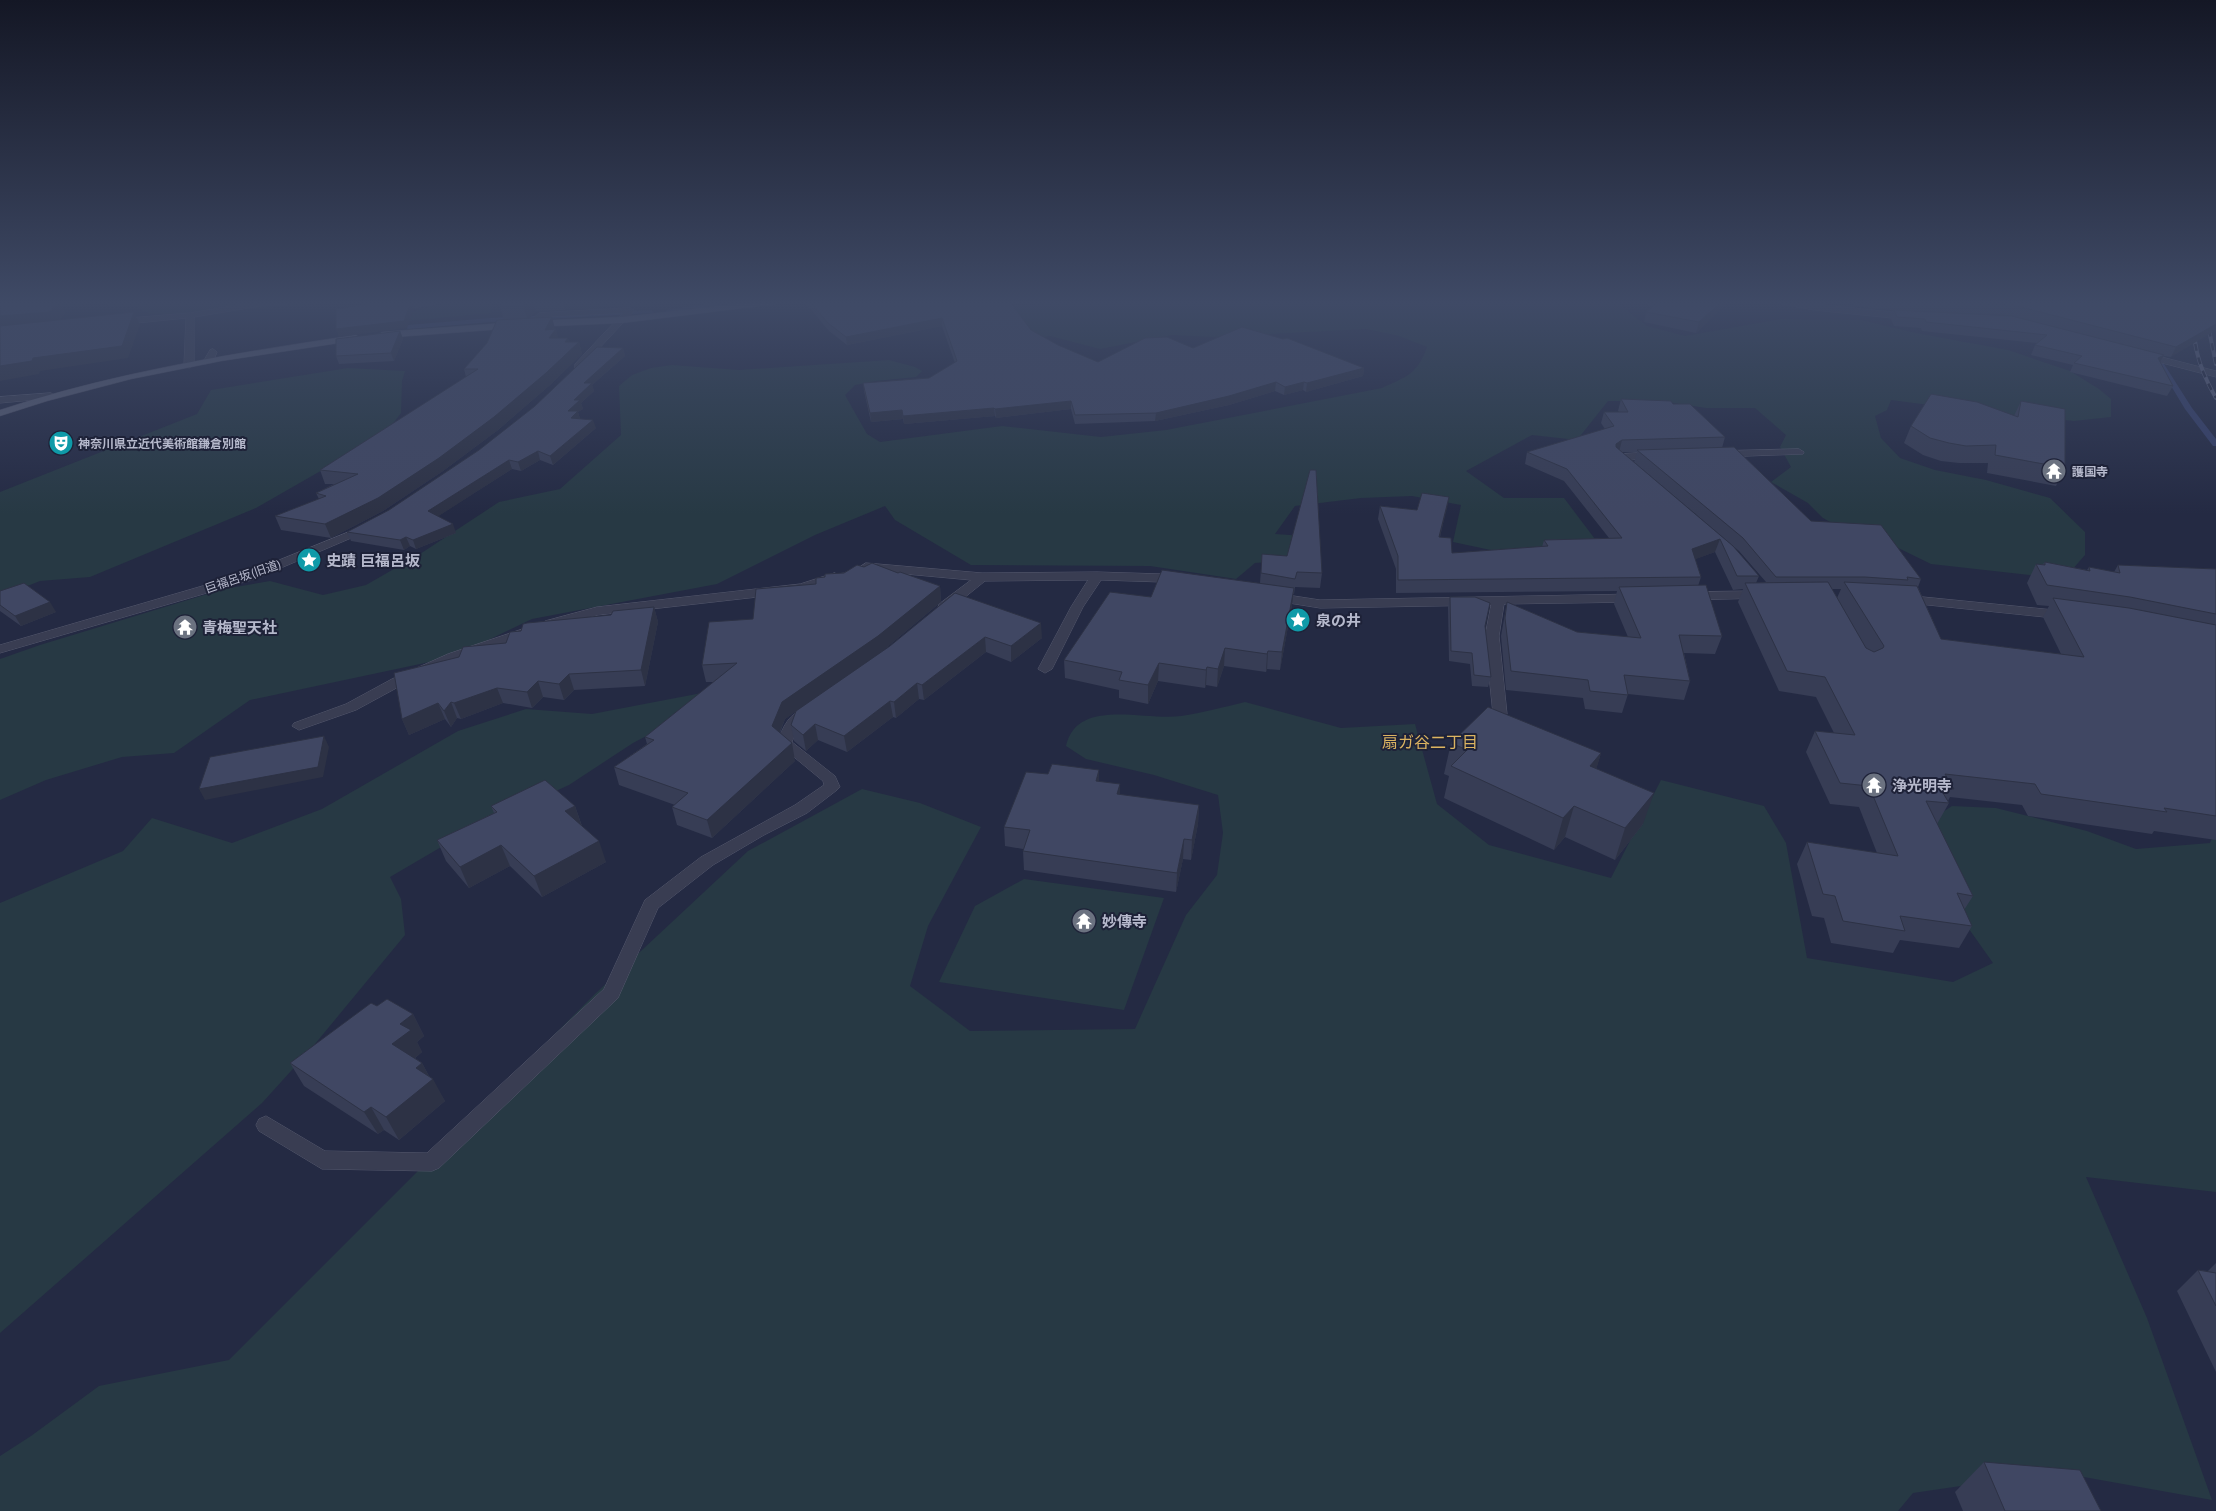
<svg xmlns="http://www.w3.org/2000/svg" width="2216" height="1511" viewBox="0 0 2216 1511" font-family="Mulish,'Noto Sans JP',sans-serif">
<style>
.green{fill:#273944}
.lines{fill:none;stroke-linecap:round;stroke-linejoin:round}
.stream{fill:#353f69;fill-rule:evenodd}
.minor-casing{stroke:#54586d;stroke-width:1}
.major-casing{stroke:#43465c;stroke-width:1}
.minor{fill:#393d52;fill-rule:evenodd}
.major{fill:#575c72;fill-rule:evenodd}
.rail-casing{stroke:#5b607a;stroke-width:4}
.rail{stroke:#1e2238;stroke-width:2.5;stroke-dasharray:7;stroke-linecap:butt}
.wall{fill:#373d55;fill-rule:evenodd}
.shaded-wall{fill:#2d3245}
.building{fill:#404763;stroke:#2d3245}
.labels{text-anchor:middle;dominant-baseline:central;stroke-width:4;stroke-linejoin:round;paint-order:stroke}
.far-poi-label{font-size:12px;font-weight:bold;fill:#b6b9cc;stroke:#1e2238;text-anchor:start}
.far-street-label{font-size:12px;fill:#b6b9cc;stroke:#1e2238}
.poi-label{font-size:15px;font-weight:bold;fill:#b6b9cc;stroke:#1e2238;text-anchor:start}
.neighbourhood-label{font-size:16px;fill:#dcb461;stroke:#1e2238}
</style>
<rect width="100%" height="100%" fill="#242a43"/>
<g class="green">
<path d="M0,302H420L404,304L346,302L183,314H150L136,307L110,306L103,303L28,310H0Z"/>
<path d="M448,302H493L491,313L396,322L391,318Z"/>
<path d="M505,302H656V305L504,312Z"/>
<path d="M1067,302H1612L1619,304L1647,326L1685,336L1781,319L1861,320L1916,333L2008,350L2070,371L2099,389L2111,399V417L2074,421L1983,412L1891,400L1887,410L1875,416L1881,438L1900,458L1935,470L1986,480L2050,498L2085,532V555L2064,579L1931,564L1890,544L1850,533L1823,518L1808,503L1771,482L1791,467L1780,447L1786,435L1755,408H1706L1661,401H1608L1577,440L1532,435L1466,471L1504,498H1564L1598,543L1514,555L1453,542L1461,505L1412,496L1361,498L1295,506L1275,534L1319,537L1321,558L1255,563L1236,579L1150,566L971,565L895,520L885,506L815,535L717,584L532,619L453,657L250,700L174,753L122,757L46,780L0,800V659L40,645L224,589L270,581L323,595L366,585L420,554L499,502L560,489L621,435L619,386L632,375L651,368L672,365L739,370L889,360L915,367L922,371L916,377L876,381L855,385L845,395L867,434L880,442L1002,426L1101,437L1166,430L1382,388C1407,376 1417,375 1427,347L1399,336L1366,329L1212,337L1172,335L1100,349L1050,336L990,346L979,309Z"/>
<path d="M348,368L405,371L402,381L401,413L379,442L345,457L256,508L90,577L40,581L0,597V492L197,414L211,390Z"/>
<path d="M707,692L709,703L633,743L569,785L472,829L390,877L401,899L405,935L310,1050L262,1103L0,1333V903L123,851L152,818L232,843L322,809L458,731L526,709L592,714Z"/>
<path d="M1245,702L1341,728L1415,724L1437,804L1489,845L1611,878L1661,780L1764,806L1786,843L1807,958L1953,982L1993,963L1964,922L1931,820L1952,806L1996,808L2087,831L2136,849L2210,843L2214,833H2216V1192L2086,1177L2147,1318L2212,1500L2056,1472L1913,1493L1898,1511H0V1456L31,1436L99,1386L229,1360L596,993L748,851L862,789L920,803L981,827L928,926L910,986L970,1031L1135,1029L1186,915L1217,875L1223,833L1218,795L1154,775L1086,759L1066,746C1077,697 1144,721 1181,716C1202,713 1224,707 1245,702Z"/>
<path d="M1024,879L1164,898L1124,1010L939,982L975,906Z"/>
</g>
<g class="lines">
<g class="stream">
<path d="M719,302H739L669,312L666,310Z"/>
<path d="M651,310L654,312L653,313L491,322L408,329L405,327L408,325L491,318Z"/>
<path d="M2148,359L2164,364L2192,408L2216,439V446H2213L2185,409L2159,366L2146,362L2145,361Z"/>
</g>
<defs>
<g id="minor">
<path d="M256,302H291L287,304L260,306L194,317V365L189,368L184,365L186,318L117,325L113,322L117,319L190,313Z"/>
<path d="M361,302H445L411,308L365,304Z"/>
<path d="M1773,302H1793L1912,314L1916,317L1912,320L1814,310Z"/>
<path d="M630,308L634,310L633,312L581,368H575V364L623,313L541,317L534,326L527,324L539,313Z"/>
<path d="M213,349L217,352L213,362L205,364L203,362L210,350Z"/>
<path d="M2142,352L2216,371V377L2139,357V353Z"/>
<path d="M51,393L56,396L54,398L0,403V397Z"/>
<path d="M1799,449L1804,452L1803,454L1720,457L1715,454L1720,451Z"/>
<path d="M1655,452L1659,453V457L1630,460L1634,464L1629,467L1614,457L1619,454Z"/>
<path d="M366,525L372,528L370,530L255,579L0,653V645L247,573Z"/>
<path d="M866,563L982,573L1097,572L1162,574L1184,578L1186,581L1180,585L1162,582L1101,580L1083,607L1052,669L1045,673L1038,669L1071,607L1088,580L985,581L949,610L944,611L938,607L939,604L971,580L862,570L860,567Z"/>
<path d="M835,573L841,577L839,580L802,592L598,615L550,628L543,624L545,621L597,607L800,584Z"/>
<path d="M1760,591L1764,592L1766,595L1764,598L1688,600L1682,596L1688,592Z"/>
<path d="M1274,593L1320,600L1635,594L1641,598L1635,602L1504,604L1499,636L1507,714L1500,718L1493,714L1485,636L1491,605L1320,608L1270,600L1268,597Z"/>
<path d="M1903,595L2064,611L2070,615L2064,619L1899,602L1897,599Z"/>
<path d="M526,628L531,629L533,632L531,635L458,660L402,685L356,710L299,730L292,726L294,723L346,704L392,679L448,654Z"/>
<path d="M807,708L814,712L798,726L792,742L835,776L840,787L837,790L807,813L764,835L713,865L658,908L618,998L439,1168L432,1171L322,1169L259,1131L256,1125L259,1119L266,1116L325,1151L427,1153L604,989L645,900L701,857L795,805L824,785L823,781L777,743C783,727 789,712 807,708Z"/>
</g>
<g id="major">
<path d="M753,302H780L776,304L622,323L531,327L382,338L378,335L382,332L531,321L622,317Z"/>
<path d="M356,335L360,338L359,340L221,361L131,379L47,401L0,416V410C116,372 235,353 356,335Z"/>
</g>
</defs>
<use href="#minor" class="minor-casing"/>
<use href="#major" class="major-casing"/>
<use href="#minor" class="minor"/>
<use href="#major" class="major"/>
<defs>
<g id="rail">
<path d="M2195,302C2190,338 2198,367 2216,398"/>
<path d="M2212,302L2208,325L2216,364"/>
</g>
</defs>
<use href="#rail" class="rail-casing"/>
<use href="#rail" class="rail"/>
</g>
<g class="wall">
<path d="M502,302H569L565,310L536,311L529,318L556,329L558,338H568L569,342H579L582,354L550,385L498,430L443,471L383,511L331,538L281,530L275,516L319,499L316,493L334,484H325L320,470L466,377L464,369L487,343L504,320L500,307Z"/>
<path d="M806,302H1010L1031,330L1058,345L1098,362L1193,348L1364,368L1363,376L1306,392L1303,390L1284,395L1275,391L1229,405L1155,421L1075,424L1071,409L996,418L995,416L904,424L903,419L871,422L864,391L863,383L929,378L955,363L942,326L847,345L829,331L807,305Z"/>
<path d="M1637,302H1728L1696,333L1644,322L1646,312L1653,306Z"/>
<path d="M1851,302H2216L2171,357L2164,356L2160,362L2173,386L2167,396L2070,372L2073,365L2031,355L2035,345L2037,343L1922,331L1921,328L1894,326L1891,319L1894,310L1903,311L1853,306ZM1936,312L2008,315L2011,316Z"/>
<path d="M400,331L403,339L394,361L339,364L336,356Z"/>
<path d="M623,348L625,356L592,385L594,391L581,403L583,409L578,412L580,419L596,428L553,465L540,460L521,471L512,469L438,516L456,533L416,549L410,546L404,550L351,541L347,532L389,510L479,450Z"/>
<path d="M1621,399L1673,404L1725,437L1722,448L1811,521L1921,579L1918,587L1941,639L2061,654L2043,617L2049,606L2037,605L2027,583L2036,564H2043L2045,562L2087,570L2089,567L2114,572L2118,565L2216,569V840L2154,831L2152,834L2028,816L2022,805L1950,797L1948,801L1949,803L1937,824L1973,896L1964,910L1972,926L1959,948L1900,940L1893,953L1831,943L1824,918L1812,916L1797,864L1807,842L1877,853L1859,807L1830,804L1806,752L1815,731L1834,733L1816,697L1779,691L1738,602L1743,589L1733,590L1715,552L1695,559L1701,577L1698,586L1722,636L1715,654L1684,653L1690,681L1684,700L1628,694L1622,713L1585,709L1583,698L1506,690L1501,636L1507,602L1577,632L1628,637L1614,604L1617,591L1396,593V569L1378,519L1380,506L1417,510L1449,497L1440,537L1452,553L1542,547L1544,540L1609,538L1564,481L1525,464L1527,452L1605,429L1601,423L1604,412H1619L1618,411ZM1622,452H1637L1634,462L1739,551L1766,582L1756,583L1759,576L1733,546ZM1832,589H1841L1837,598Z"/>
<path d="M2021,401L2065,468L2056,486L1987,473L1988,463H1959L1941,461L1923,455L1904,443L1911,426L2014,416Z"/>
<path d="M1262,554L1322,573L1320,588L1295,587L1294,594H1293L1292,605L1280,670L1267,669L1266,672L1224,666L1217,687L1206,685L1205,688L1158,681L1148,704L1119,698V690L1065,678L1064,660L1260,583Z"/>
<path d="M864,567L898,573L940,586L941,602L880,653L836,683L890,646L955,593L1042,638L1011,662L986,652L924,700L919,699L896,718L893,717L847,752L818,740L806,751L794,741L791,725L795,712L785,719L780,733L795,761L712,838L677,825L672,807L675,805L619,785L614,767L647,744L645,737L714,682H706L702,665L753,619L816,584L825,577Z"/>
<path d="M0,591L56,612L21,626L0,611Z"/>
<path d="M1450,597L1485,626L1491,677L1488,687L1472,686L1470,664L1449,661L1448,607Z"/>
<path d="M654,607L658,622L645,686L574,690L564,700L543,697L532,708L503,703L461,719L457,718L451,727L445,719L409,735L402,719L459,657L506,643L521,631L611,615Z"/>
<path d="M1451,743L1601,753L1596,769L1643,824L1615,860L1565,837L1554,850L1444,798L1449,776L1444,774Z"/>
<path d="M1099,770V781L1120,795L1199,805L1198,824L1191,860L1183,859L1176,892L1024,870L1023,851V849L1005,846L1004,827L1048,774Z"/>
<path d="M491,806H575L582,826L606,862L542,897L510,866L469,888L446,861L437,840L494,813Z"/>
<path d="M377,1006L413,1014L424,1036L417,1042L422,1052L415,1058L422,1063L429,1076L445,1101L399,1140L384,1130L378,1134L304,1086L290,1063Z"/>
<path d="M2216,1263V1372L2177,1291L2198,1270L2208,1271Z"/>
<path d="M1984,1462L2101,1511H1963L1955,1492Z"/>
</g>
<g class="shaded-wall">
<path d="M54,302H61L66,313L56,324L0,329V316Z"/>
<path d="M412,302L414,309L407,328L339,337L336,329Z"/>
<path d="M527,302H533L536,311L528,320L523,306Z"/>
<path d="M563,302H569L565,310Z"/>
<path d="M1721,302H1728L1696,333L1699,322Z"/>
<path d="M134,312L140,325L128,358L40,371L39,374L0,381V366L33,358Z"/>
<path d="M552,317L555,329L553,333L556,329L559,340L552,350L545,330Z"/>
<path d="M942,318V326L847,345L846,337Z"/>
<path d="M2216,324V330L2171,357L2176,347Z"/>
<path d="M400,331L403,339L394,361L391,353Z"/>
<path d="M568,338L571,350L579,342L582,354L550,385L498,430L443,471L383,511L331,538L325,524L565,342Z"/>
<path d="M623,348L625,356L592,385L594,391L581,403L583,409L578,412L580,419H571L568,411L584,383Z"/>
<path d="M2164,355L2159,364L2158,358Z"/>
<path d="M1364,368L1363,376L1306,392L1307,383Z"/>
<path d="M1276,382L1275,391L1229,405L1155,421L1156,413Z"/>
<path d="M1304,382L1303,390L1284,395L1285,387Z"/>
<path d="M1071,401V409L996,418L995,409Z"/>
<path d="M994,408L995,416L904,424L903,416Z"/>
<path d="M902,410L903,419L871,422L870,413Z"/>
<path d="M593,420L596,428L553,465L550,456Z"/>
<path d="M1622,440L1619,452L1613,455L1616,444Z"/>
<path d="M538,451L540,460L521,471L518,462Z"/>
<path d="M509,460L512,469L431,521L428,511Z"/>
<path d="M1449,497L1447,509L1436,550L1439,537Z"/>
<path d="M453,524L456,533L416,549L413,540Z"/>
<path d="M406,537L410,546L404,550L400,540Z"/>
<path d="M1720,539L1715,552L1688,562L1692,549Z"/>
<path d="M940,586L941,602L880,653L785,719L775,743L772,726L782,702Z"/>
<path d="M1294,588L1292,605L1280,670L1282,652Z"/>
<path d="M50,602L56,612L21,626L15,616Z"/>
<path d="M654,607L658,622L645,686L641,670Z"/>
<path d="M1041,623L1042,638L1011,662V646Z"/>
<path d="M985,637L986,652L924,700L922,685Z"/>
<path d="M1225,648L1224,666L1217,687L1218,669Z"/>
<path d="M1268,651L1267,669L1266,672L1267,654Z"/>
<path d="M1159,663L1158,681L1148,704V685Z"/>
<path d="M1207,667L1206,685L1205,688L1206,670Z"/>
<path d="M569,674L574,690L564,700L559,684Z"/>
<path d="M538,681L543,697L532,708L527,692Z"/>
<path d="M917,683L919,699L896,718L894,702Z"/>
<path d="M497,688L503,703L461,719L454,703Z"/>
<path d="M890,701L893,717L847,752L844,736Z"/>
<path d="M451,702L457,718L451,727L444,711Z"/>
<path d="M438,703L445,719L409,735L402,719Z"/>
<path d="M815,724L818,740L806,751L803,735Z"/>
<path d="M324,736L329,747L323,777L205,800L199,789Z"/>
<path d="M792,743L795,761L712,838L707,820Z"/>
<path d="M1601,753L1592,784L1590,766Z"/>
<path d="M1099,770V789L1096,781Z"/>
<path d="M1120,784V803L1117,794Z"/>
<path d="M1654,793L1643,824L1615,860L1625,828Z"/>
<path d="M1199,805L1198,824L1191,860L1192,840Z"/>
<path d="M575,806L582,827L565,811Z"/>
<path d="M1574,806L1565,837L1554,850L1563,818Z"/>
<path d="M1184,839L1183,859L1176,892L1177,873Z"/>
<path d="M599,841L606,862L542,897L534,876Z"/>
<path d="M501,845L510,866L469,888L460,867Z"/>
<path d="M413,1014L424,1036L417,1042L422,1052L404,1067L392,1044L400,1024Z"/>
<path d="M422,1063L431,1080L433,1079L445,1101L399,1140L386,1117L416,1068Z"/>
<path d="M371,1107L384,1130L378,1134L364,1112Z"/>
</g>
<g class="building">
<path d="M13,302H59L50,312L0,316V303Z"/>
<path d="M380,302H411L404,321L336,329V309Z"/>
<path d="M502,302H527L523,306L500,307Z"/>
<path d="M810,302H1010L1031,330L1058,345L1098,362L1145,338L1167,337L1193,348L1242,327L1283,339L1287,338L1364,368L1307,383L1304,382L1285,387L1276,382L1229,396L1156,413L1075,415L1071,401L995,409L994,408L903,416L902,410L870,413L863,383L929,378L957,361L942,318L846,337L828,323Z"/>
<path d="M1658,302H1721L1699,322L1646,312Z"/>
<path d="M1931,302H2216V324L2176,347L2013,305Z"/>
<path d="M1894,310L2012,316L2164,355L2158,358L2173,386L2074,363L2082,356L2035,345L2047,335L1926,322L1925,319L1897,317Z"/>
<path d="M134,312L122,346L33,358L32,361L0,366V326Z"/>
<path d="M552,317L545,330L556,329L549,338H568L565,342H579L546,373L494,417L439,458L378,498L325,524L275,516L326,496L316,493L358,474L320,470L478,369H464L487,343L497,320Z"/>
<path d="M400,331L391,353L336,356V339Z"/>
<path d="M597,347L623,348L584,383H592L574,400H580L568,411H578L571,418L593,420L550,456L538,451L518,462L509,460L428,511L453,524L413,540L406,537L400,540L347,532L389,510L479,450L535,406Z"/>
<path d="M1931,394L1977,402L2018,417L2021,401L2065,409V468L1995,455L1996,445L1966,446L1949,443L1930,438L1911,426Z"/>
<path d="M1621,399L1671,401L1673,404H1690L1725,437L1622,440L1616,444V447L1733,546L1759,576H1737L1720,539L1692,549L1701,577L1398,580V556L1380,506L1417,510L1422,493L1449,497L1439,537L1451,538L1452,553L1548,546L1544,540L1622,538L1567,469L1527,452L1614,426L1604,412H1628Z"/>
<path d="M1734,447L1811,521L1881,525L1921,579L1907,577L1908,580L1865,577H1776L1743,538L1637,450Z"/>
<path d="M1310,470H1316L1322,573L1297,572L1295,579L1261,573L1262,554L1287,556Z"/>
<path d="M2045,562L2090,571L2089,567L2120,573L2118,565L2216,569V614L2130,597L2047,585L2036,564L2045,565Z"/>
<path d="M872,563L898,573L900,572L940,586L878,636L782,702L772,726L792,743L707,820L672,807L688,793L614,767L654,740L645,737L737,663L702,665L709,622L753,619L756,589L816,584V578L825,577V574L844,573L857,565L864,567Z"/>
<path d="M1162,570L1294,588L1282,652L1268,651L1267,654L1225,648L1218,669L1207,667L1206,670L1159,663L1148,685L1119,680L1122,672L1064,660L1110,592L1151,597Z"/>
<path d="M1828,582L1866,648L1874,652L1883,648L1884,646L1844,582L1917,586L1941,639L2084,657L2053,598L2129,608L2216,625V816L2164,808L2167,812L2041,794L2035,784L1945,774L1954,789L1940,788L1949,803L1926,801L1973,896L1957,893L1972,926L1900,916L1905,931L1843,921L1835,896L1823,894L1807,842L1898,856L1869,786L1840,783L1815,731L1855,735L1825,677L1787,671L1745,583Z"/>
<path d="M24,583L50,602L15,616L0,605V591Z"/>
<path d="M1706,585L1722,636L1679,635L1690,681L1624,675L1628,695L1590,691L1588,680L1511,671L1505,618L1507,602L1577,632L1641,638L1619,587Z"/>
<path d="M955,593L1041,623L1011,646L985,637L922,685L917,683L894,702L890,701L844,736L815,724L803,735L791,725L796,711L890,646Z"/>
<path d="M1450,597H1475L1490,603L1485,626L1491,677L1474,675L1472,653L1451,651Z"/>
<path d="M654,607L641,670L569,674L559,684L538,681L527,692L497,688L454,703L451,702L444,711L438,703L402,719L394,673L459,657L463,647L506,643L510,632L521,631L523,624L527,623L611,615L613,611Z"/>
<path d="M1488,707L1601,753L1590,766L1654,793L1625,828L1574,806L1563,818L1451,766L1467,750L1451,743Z"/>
<path d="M324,736L318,767L199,789L210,757Z"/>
<path d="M1052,764L1099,770L1096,781L1120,784L1117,794L1199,805L1192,840L1184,839L1177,873L1023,851L1030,830L1004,827L1026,772L1048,774Z"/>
<path d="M545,780L575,806L565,811L599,841L534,876L501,845L460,867L437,840L497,812L491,806Z"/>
<path d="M387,999L413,1014L400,1024L411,1030L392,1044L422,1063L416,1068L433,1079L386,1117L371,1107L364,1112L290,1063L371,1003L377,1006Z"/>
<path d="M2198,1270L2216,1273V1306Z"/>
<path d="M1984,1462L2080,1470L2101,1511H2005Z"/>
</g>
<linearGradient id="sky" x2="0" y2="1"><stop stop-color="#141725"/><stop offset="0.59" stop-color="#3f4a66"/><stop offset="1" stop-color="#3f4a66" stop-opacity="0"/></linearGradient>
<rect width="2216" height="514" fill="url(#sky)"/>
<defs>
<symbol id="theatre-disc" viewBox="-11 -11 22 22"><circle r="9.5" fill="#0f9aa8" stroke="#1e2238"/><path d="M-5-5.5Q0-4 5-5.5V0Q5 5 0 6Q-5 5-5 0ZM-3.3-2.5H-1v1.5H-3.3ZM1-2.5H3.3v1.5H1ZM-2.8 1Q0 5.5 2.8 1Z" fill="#fff"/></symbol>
<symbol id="temple-disc" viewBox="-11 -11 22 22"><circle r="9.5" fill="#6b7280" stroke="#1e2238"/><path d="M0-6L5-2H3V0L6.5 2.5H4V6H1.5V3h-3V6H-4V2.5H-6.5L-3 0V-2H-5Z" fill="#fff"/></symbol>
<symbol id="sight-disc" viewBox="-11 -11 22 22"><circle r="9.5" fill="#0f9aa8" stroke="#1e2238"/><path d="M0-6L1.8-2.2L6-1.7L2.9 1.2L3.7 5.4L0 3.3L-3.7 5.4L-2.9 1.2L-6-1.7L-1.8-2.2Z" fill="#fff"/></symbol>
</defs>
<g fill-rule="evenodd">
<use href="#theatre-disc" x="47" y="429" width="28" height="28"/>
<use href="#temple-disc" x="2040" y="457" width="28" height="28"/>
<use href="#sight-disc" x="295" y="546" width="28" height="28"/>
<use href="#sight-disc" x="1284" y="606" width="28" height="28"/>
<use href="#temple-disc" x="171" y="613" width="28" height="28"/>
<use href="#temple-disc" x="1860" y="771" width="28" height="28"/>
<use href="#temple-disc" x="1070" y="907" width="28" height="28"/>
</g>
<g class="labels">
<g class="far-poi-label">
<text x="78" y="443">神奈川県立近代美術館鎌倉別館</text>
<text x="2072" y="471">護国寺</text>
</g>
<g class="far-street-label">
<text transform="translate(243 576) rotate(-19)">巨福呂坂(旧道)</text>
</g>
<g class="poi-label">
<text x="326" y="560">史蹟 巨福呂坂</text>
<text x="1316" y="620">泉の井</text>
<text x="202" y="627">青梅聖天社</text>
<text x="1892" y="785">浄光明寺</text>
<text x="1102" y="921">妙傳寺</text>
</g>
<g class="neighbourhood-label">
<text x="1430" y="742">扇ガ谷二丁目</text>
</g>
</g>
</svg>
